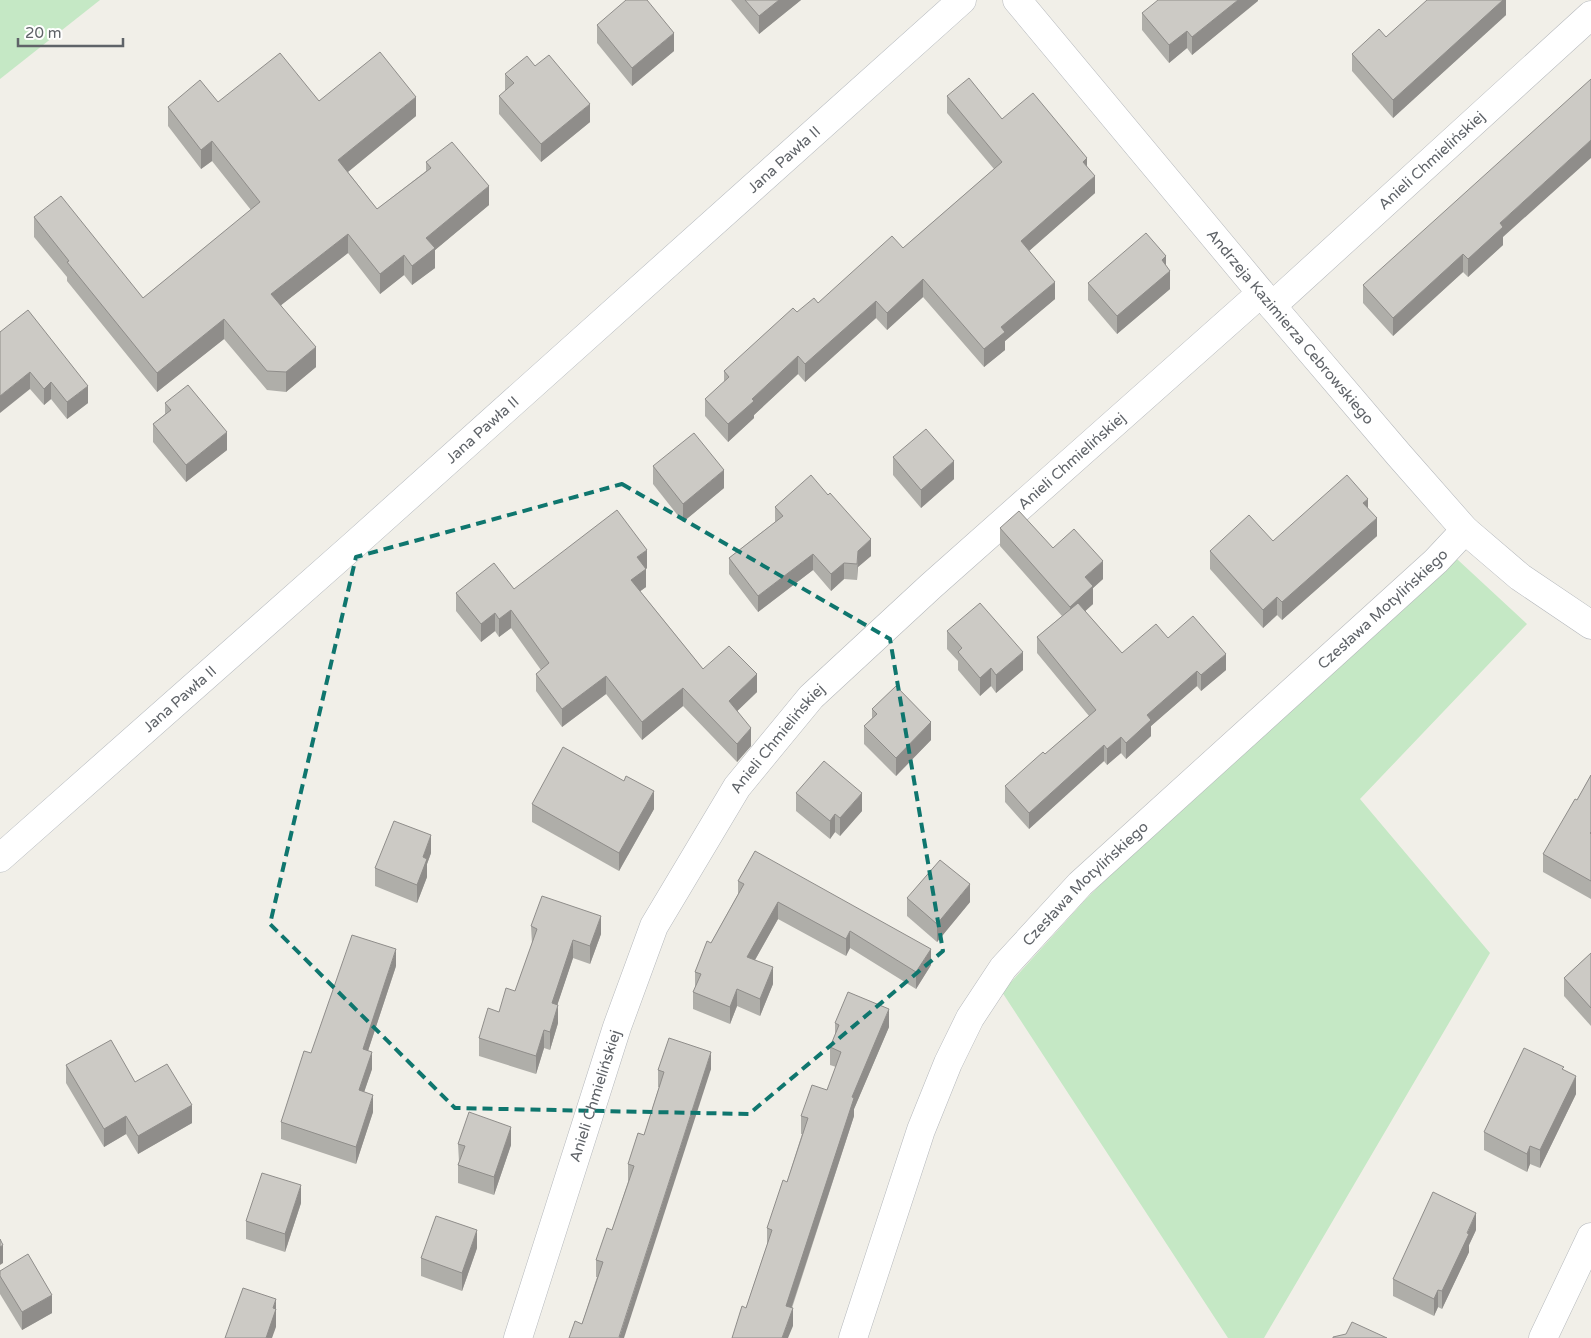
<svg xmlns="http://www.w3.org/2000/svg" width="1591" height="1338" viewBox="0 0 1591 1338" font-family="'Varela Round',sans-serif">
<style>
.green{fill:#c5e8c5}
.lines{fill:none;stroke-linecap:round;stroke-linejoin:round}
.street-casing{stroke:#b5b8bc;stroke-width:29}
.secondary-casing{stroke:#b6babf;stroke-width:29}
.street{stroke:#fff;stroke-width:28}
.secondary{stroke:#fff;stroke-width:28}
.wall{fill:#afaea9}
.shaded-wall{fill:#8f8d8a}
.building{fill:#cccac5;stroke:#8f8d8a}
.marked{fill:none;stroke:#0f766e;stroke-width:4;stroke-dasharray:10 6;stroke-linejoin:round}
.labels{text-anchor:middle;dominant-baseline:central;stroke-width:4.5;stroke-linejoin:round;paint-order:stroke}
.street-label{font-size:15px;fill:#5f6368;stroke:#fff}
</style>
<rect width="100%" height="100%" fill="#f1efe8"/>
<g class="green">
<path d="M0,0H100L0,79Z"/>
<path d="M1444,547L1527,624L1360,799L1490,953L1264,1338H1228L1002,992L1086,899Z"/>
</g>
<g class="lines">
<defs>
<g id="street">
<path id="s1" d="M1017,0L1272,306L1399,455L1465,530L1520,577L1591,625"/>
<path id="s2" d="M1272,306L1591,15"/>
<path id="s3" d="M518,1338L617,1027L654,926L737,787L811,697L931,586L1261,293"/>
<path id="s4" d="M853,1338L921,1130L948,1063L970,1018L1003,968L1080,884L1436,561L1465,530"/>
<path d="M1543,1338L1591,1237"/>
</g>
<g id="secondary">
<path id="s5" d="M0,858L355,544L962,0"/>
</g>
</defs>
<use href="#street" class="street-casing"/>
<use href="#secondary" class="secondary-casing"/>
<use href="#street" class="street"/>
<use href="#secondary" class="secondary"/>
</g>
<g class="wall">
<path d="M731,0H801L759,34Z"/>
<path d="M1258,0L1192,55L1187,48L1169,63L1142,30V13Z"/>
<path d="M1506,0V15L1393,118L1352,71V54L1386,37Z"/>
<path d="M597,25L674,51L632,86L597,43Z"/>
<path d="M535,66L590,122L541,162L499,114V96L505,91V74Z"/>
<path d="M947,96L1002,119L1087,166L1095,193L1029,251L1055,299L1005,341V350L984,367L923,297L887,330L876,318L805,382L798,374L754,415V418L728,442L705,416V399L724,382V371L797,312L818,303L903,248L994,169L947,113Z"/>
<path d="M319,101L416,116L348,172L377,209L426,171V162L489,205L435,250V268L412,285L404,275L380,294L348,253L281,305L316,367L286,392L267,390L224,339L157,392L67,281V277L34,237V217L143,298L251,210L212,161L201,169L168,126V107L218,102Z"/>
<path d="M1503,237V245L1468,277L1463,272L1393,336L1363,303V285Z"/>
<path d="M1166,266L1170,289L1117,334L1088,300V283Z"/>
<path d="M0,332L88,403L67,419L51,399L44,405L30,389Z"/>
<path d="M165,403L227,450L186,482L153,442V424L165,414Z"/>
<path d="M893,457L954,479L921,508L893,475Z"/>
<path d="M653,466L724,488L683,522L653,484Z"/>
<path d="M775,507L871,556L858,567L857,580L844,579L831,591L813,570L758,612L729,574V558L775,522Z"/>
<path d="M1368,508L1377,536L1282,620L1277,615L1263,628L1210,569V551L1273,541Z"/>
<path d="M1000,528L1103,579L1093,588V604L1085,611L1122,653L1168,638L1226,670L1201,691L1197,686L1151,726V736L1126,759L1121,753L1107,765L1104,761L1029,829L1005,802V786L1045,754L1089,716L1037,653V637L1062,616L1000,546Z"/>
<path d="M646,568V587L640,591L703,669L757,692L737,711L751,746L737,762L683,706L642,740L606,694L562,727L536,691V674L541,670L511,628L499,637L495,631L481,642L456,611V593L514,589L647,568Z"/>
<path d="M947,631L1023,670L996,693L991,686L980,696L958,670V661L947,649Z"/>
<path d="M872,709L931,740L896,776L864,744V726L872,718Z"/>
<path d="M1591,775V899L1543,872V854L1577,800Z"/>
<path d="M796,793L862,811L840,836L835,832L830,839L796,811Z"/>
<path d="M532,804L654,809L619,871L532,822Z"/>
<path d="M431,853L427,864V877L417,903L375,886V868Z"/>
<path d="M738,881L931,965L916,989L850,948L846,956L778,919L755,960L773,984L760,1016L737,1006L730,1024L693,1009V992L695,989V972L738,894Z"/>
<path d="M907,898L970,902L937,942L907,916Z"/>
<path d="M531,926L601,934L590,964L573,958L557,1005L558,1023L550,1050L544,1048L536,1074L479,1056V1038L515,991L532,944Z"/>
<path d="M1591,953V1026L1564,996V978Z"/>
<path d="M396,966L368,1051L372,1069L364,1092L373,1112L356,1164L281,1139V1122L311,1053Z"/>
<path d="M835,1023L889,1027L854,1109V1116L792,1308L793,1326L746,1308L767,1245V1228L787,1182L802,1134H801V1116L827,1090L836,1067L830,1065V1047L835,1036Z"/>
<path d="M66,1065L135,1082L192,1123L138,1154L126,1134L104,1147L66,1083Z"/>
<path d="M711,1069L582,1324L597,1277H596V1260L612,1230L628,1182V1164L644,1135L659,1087H658V1070Z"/>
<path d="M1564,1070L1576,1094L1540,1168L1530,1164L1527,1172L1484,1150V1132Z"/>
<path d="M458,1144L511,1145L494,1195L458,1183V1165L459,1162Z"/>
<path d="M301,1203L285,1252L246,1239V1221Z"/>
<path d="M1476,1230L1469,1245V1252L1442,1309L1438,1307L1434,1316L1393,1296V1279Z"/>
<path d="M477,1248L462,1291L421,1276V1258Z"/>
<path d="M0,1271L52,1313L22,1330L0,1294Z"/>
</g>
<g class="shaded-wall">
<path d="M779,0H801L759,34V16Z"/>
<path d="M1238,0H1258V1L1192,55V37Z"/>
<path d="M1503,0H1506V15L1393,118V100Z"/>
<path d="M1187,31V48L1169,63V45Z"/>
<path d="M674,33V51L632,86V68Z"/>
<path d="M416,97V116L338,180V160Z"/>
<path d="M590,104V122L541,162V144Z"/>
<path d="M1591,140V158L1503,237V245L1468,277V259L1500,223Z"/>
<path d="M212,141V161L201,169V150Z"/>
<path d="M1087,158V176L1083,162Z"/>
<path d="M1095,176V193L1021,258V241Z"/>
<path d="M489,186V205L435,250V268L412,285V266L426,238Z"/>
<path d="M348,234V253L271,313V294Z"/>
<path d="M1463,254V272L1393,336V318Z"/>
<path d="M404,255V275L380,294V274Z"/>
<path d="M1166,256V274L1170,271V289L1117,334V316L1162,260Z"/>
<path d="M923,279V297L887,330V313Z"/>
<path d="M1055,282V299L1005,341V350L984,367V349L1001,327Z"/>
<path d="M876,301V318L805,382V364Z"/>
<path d="M224,319V339L157,392V373Z"/>
<path d="M316,347V367L286,392V372Z"/>
<path d="M798,356V374L754,415V418L728,442V424L752,399Z"/>
<path d="M30,372V389L0,413V396Z"/>
<path d="M51,382V399L44,405V389Z"/>
<path d="M88,386V403L67,419V402Z"/>
<path d="M227,432V450L186,482V465Z"/>
<path d="M954,461V479L921,508V490Z"/>
<path d="M724,470V488L683,522V504Z"/>
<path d="M1368,499V517L1363,503Z"/>
<path d="M1377,518V536L1282,620V602Z"/>
<path d="M871,539V556L858,567L857,580L858,551Z"/>
<path d="M647,550V568L637,575V557Z"/>
<path d="M813,554V570L758,612V596Z"/>
<path d="M1103,561V579L1093,588V604L1070,625V607L1085,577Z"/>
<path d="M844,563V579L831,591V574Z"/>
<path d="M646,569V587L631,598V580Z"/>
<path d="M1277,597V615L1263,628V610Z"/>
<path d="M511,610V628L499,637V619Z"/>
<path d="M495,613V631L481,642V624Z"/>
<path d="M1023,652V670L996,693V675Z"/>
<path d="M1226,654V670L1201,691V675Z"/>
<path d="M991,668V686L980,696V678Z"/>
<path d="M1197,671V686L1151,726V736L1126,759V743L1147,715Z"/>
<path d="M757,674V692L729,719V701Z"/>
<path d="M606,676V694L562,727V709Z"/>
<path d="M683,688V706L642,740V722Z"/>
<path d="M931,722V740L896,776V758Z"/>
<path d="M751,728V746L737,762V744Z"/>
<path d="M1121,737V753L1107,765V749Z"/>
<path d="M1104,745V761L1029,829V813Z"/>
<path d="M654,791V809L619,871V853Z"/>
<path d="M862,793V811L840,836V818Z"/>
<path d="M835,814V832L830,839V821Z"/>
<path d="M431,835V853L427,864V877L417,903V885L423,857Z"/>
<path d="M970,884V902L937,942V924Z"/>
<path d="M778,902V919L747,974V957Z"/>
<path d="M601,916V934L590,964V946Z"/>
<path d="M850,931V948L846,956V939Z"/>
<path d="M573,940V958L552,1021V1003Z"/>
<path d="M396,949V966L363,1066V1049Z"/>
<path d="M931,949V965L916,989V972Z"/>
<path d="M773,967V984L760,1016V999Z"/>
<path d="M737,989V1006L730,1024V1007Z"/>
<path d="M558,1005V1023L550,1050V1032Z"/>
<path d="M889,1009V1027L854,1109V1116L786,1324V1306L852,1097Z"/>
<path d="M544,1030V1048L536,1074V1056Z"/>
<path d="M372,1052V1069L359,1107V1090Z"/>
<path d="M711,1052V1069L624,1338H619Z"/>
<path d="M1576,1076V1094L1540,1168V1150Z"/>
<path d="M373,1095V1112L356,1164V1147Z"/>
<path d="M192,1105V1123L138,1154V1136Z"/>
<path d="M126,1116V1134L104,1147V1129Z"/>
<path d="M511,1127V1145L494,1195V1177Z"/>
<path d="M1530,1146V1164L1527,1172V1154Z"/>
<path d="M301,1185V1203L285,1252V1234Z"/>
<path d="M1476,1213V1230L1469,1245V1252L1442,1309V1291Z"/>
<path d="M477,1230V1248L462,1291V1273Z"/>
<path d="M3,1245V1263L0,1265V1247Z"/>
<path d="M1438,1290V1307L1434,1316V1299Z"/>
<path d="M52,1295V1313L22,1330V1312Z"/>
<path d="M276,1299V1327L272,1338H266L273,1308Z"/>
<path d="M793,1308V1326L788,1338H782Z"/>
</g>
<g class="building">
<path d="M626,0H647L674,33L632,68L597,25Z"/>
<path d="M745,0H779L759,16Z"/>
<path d="M1158,0H1238L1192,37L1187,31L1169,45L1142,13Z"/>
<path d="M1427,0H1503L1393,100L1352,54L1379,29L1386,37Z"/>
<path d="M380,52L416,97L338,160L377,209L431,168L426,162L452,142L489,186L426,238L435,248L412,266L404,255L380,274L348,234L271,294L316,347L286,372L267,371L224,319L157,373L67,262L69,261L34,217L61,196L143,298L260,202L212,141L201,150L168,107L200,80L218,102L280,53L319,101Z"/>
<path d="M549,55L590,104L541,144L499,96L514,83L505,74L527,56L535,66Z"/>
<path d="M969,78L1002,119L1033,93L1087,158L1083,162L1095,176L1021,241L1055,282L1001,327L1005,332L984,349L923,279L887,313L876,301L805,364L798,356L752,399L754,401L728,424L705,399L729,377L724,371L793,308L797,312L814,298L818,303L892,236L903,248L1002,162L947,96Z"/>
<path d="M1591,79V140L1500,223L1503,227L1468,259L1463,254L1393,318L1363,285Z"/>
<path d="M1146,233L1166,256L1162,260L1170,271L1117,316L1088,283Z"/>
<path d="M28,310L88,386L67,402L51,382L44,389L30,372L0,396V332Z"/>
<path d="M188,385L227,432L186,465L153,424L171,410L165,403Z"/>
<path d="M926,429L954,461L921,490L893,457Z"/>
<path d="M694,433L724,470L683,504L653,466Z"/>
<path d="M811,475L828,495L830,493L871,539L858,551L857,564L844,563L831,574L813,554L758,596L729,558L783,516L775,507Z"/>
<path d="M1347,475L1368,499L1363,503L1377,518L1282,602L1277,597L1263,610L1210,551L1249,515L1273,541Z"/>
<path d="M617,510L647,550L637,557L646,569L631,580L703,669L729,646L757,674L729,701L751,728L737,744L683,688L642,722L606,676L562,709L536,674L549,663L511,610L499,619L495,613L481,624L456,593L494,563L514,589Z"/>
<path d="M1019,511L1053,548L1074,529L1103,561L1085,577L1093,586L1070,607L1000,528Z"/>
<path d="M980,603L1023,652L996,675L991,668L980,678L958,652L962,648L947,631Z"/>
<path d="M1078,603L1122,653L1156,624L1168,638L1193,616L1226,654L1201,675L1197,671L1147,715L1151,720L1126,743L1121,737L1107,749L1104,745L1029,813L1005,786L1043,752L1045,754L1096,710L1037,637Z"/>
<path d="M896,686L931,722L896,758L864,726L877,714L872,709Z"/>
<path d="M563,747L624,781L626,776L654,791L619,853L532,804Z"/>
<path d="M824,761L862,793L840,818L835,814L830,821L796,793Z"/>
<path d="M1591,775V832L1590,833L1591,834V881L1543,854L1575,799L1577,800Z"/>
<path d="M394,821L431,835L423,857L427,859L417,885L375,868Z"/>
<path d="M755,851L931,949L916,972L850,931L846,939L778,902L747,957L773,967L760,999L737,989L730,1007L693,992L701,974L695,972L707,941L711,943L744,884L738,881Z"/>
<path d="M940,860L970,884L937,924L907,898Z"/>
<path d="M542,896L601,916L590,946L573,940L552,1003L558,1005L550,1032L544,1030L536,1056L479,1038L488,1008L499,1012L506,988L515,991L537,929L531,926Z"/>
<path d="M352,935L396,949L363,1049L372,1052L359,1090L373,1095L356,1147L281,1122L304,1051L311,1053Z"/>
<path d="M1591,953V1008L1564,978Z"/>
<path d="M848,992L889,1009L852,1097L854,1098L786,1306L793,1308L782,1338H732L742,1306L746,1308L772,1230L767,1228L783,1180L787,1182L808,1118L801,1116L812,1085L827,1090L841,1052L830,1047L839,1025L835,1023Z"/>
<path d="M669,1038L711,1052L619,1337L623,1338H569L575,1321L582,1324L603,1262L596,1260L607,1228L612,1230L634,1166L628,1164L638,1133L644,1135L664,1072L658,1070Z"/>
<path d="M111,1040L135,1082L167,1064L192,1105L138,1136L126,1116L104,1129L66,1065Z"/>
<path d="M1524,1048L1564,1067L1562,1069L1576,1076L1540,1150L1530,1146L1527,1154L1484,1132Z"/>
<path d="M469,1112L511,1127L494,1177L458,1165L465,1146L458,1144Z"/>
<path d="M262,1173L301,1185L285,1234L246,1221Z"/>
<path d="M1433,1192L1476,1213L1467,1233L1469,1234L1442,1291L1438,1290L1434,1299L1393,1279Z"/>
<path d="M436,1216L477,1230L462,1273L421,1258Z"/>
<path d="M0,1239L3,1245L0,1247Z"/>
<path d="M28,1254L52,1295L22,1312L0,1276V1271Z"/>
<path d="M243,1288L276,1299L273,1308L276,1309L266,1338H225Z"/>
<path d="M1352,1322L1387,1338H1333V1337L1346,1334Z"/>
</g>
<path class="marked" d="M622,484L890,639L943,951L749,1114L455,1108L270,924L356,557Z"/>
<g class="labels">
<g class="street-label">
<text stroke="none"><textPath href="#s5" startOffset="1050">Jana Pawła II</textPath></text>
<text stroke="none"><textPath href="#s2" startOffset="216">Anieli Chmielińskiej</textPath></text>
<text stroke="none"><textPath href="#s1" startOffset="426">Andrzeja Kazimierza Cebrowskiego</textPath></text>
<text stroke="none"><textPath href="#s5" startOffset="645">Jana Pawła II</textPath></text>
<text stroke="none"><textPath href="#s3" startOffset="1064">Anieli Chmielińskiej</textPath></text>
<text stroke="none"><textPath href="#s4" startOffset="924">Czesława Motylińskiego</textPath></text>
<text stroke="none"><textPath href="#s5" startOffset="240">Jana Pawła II</textPath></text>
<text stroke="none"><textPath href="#s3" startOffset="659">Anieli Chmielińskiej</textPath></text>
<text stroke="none"><textPath href="#s4" startOffset="519">Czesława Motylińskiego</textPath></text>
<text stroke="none"><textPath href="#s3" startOffset="254">Anieli Chmielińskiej</textPath></text>
</g>
</g>
<path d="M18 38v8h105v-8" fill="none" stroke="#5f6368" stroke-width="2.5"/>
<text x="25" y="38" font-size="15" fill="#5f6368" stroke="#ffffff" stroke-width="4" paint-order="stroke">20 m</text>
</svg>
